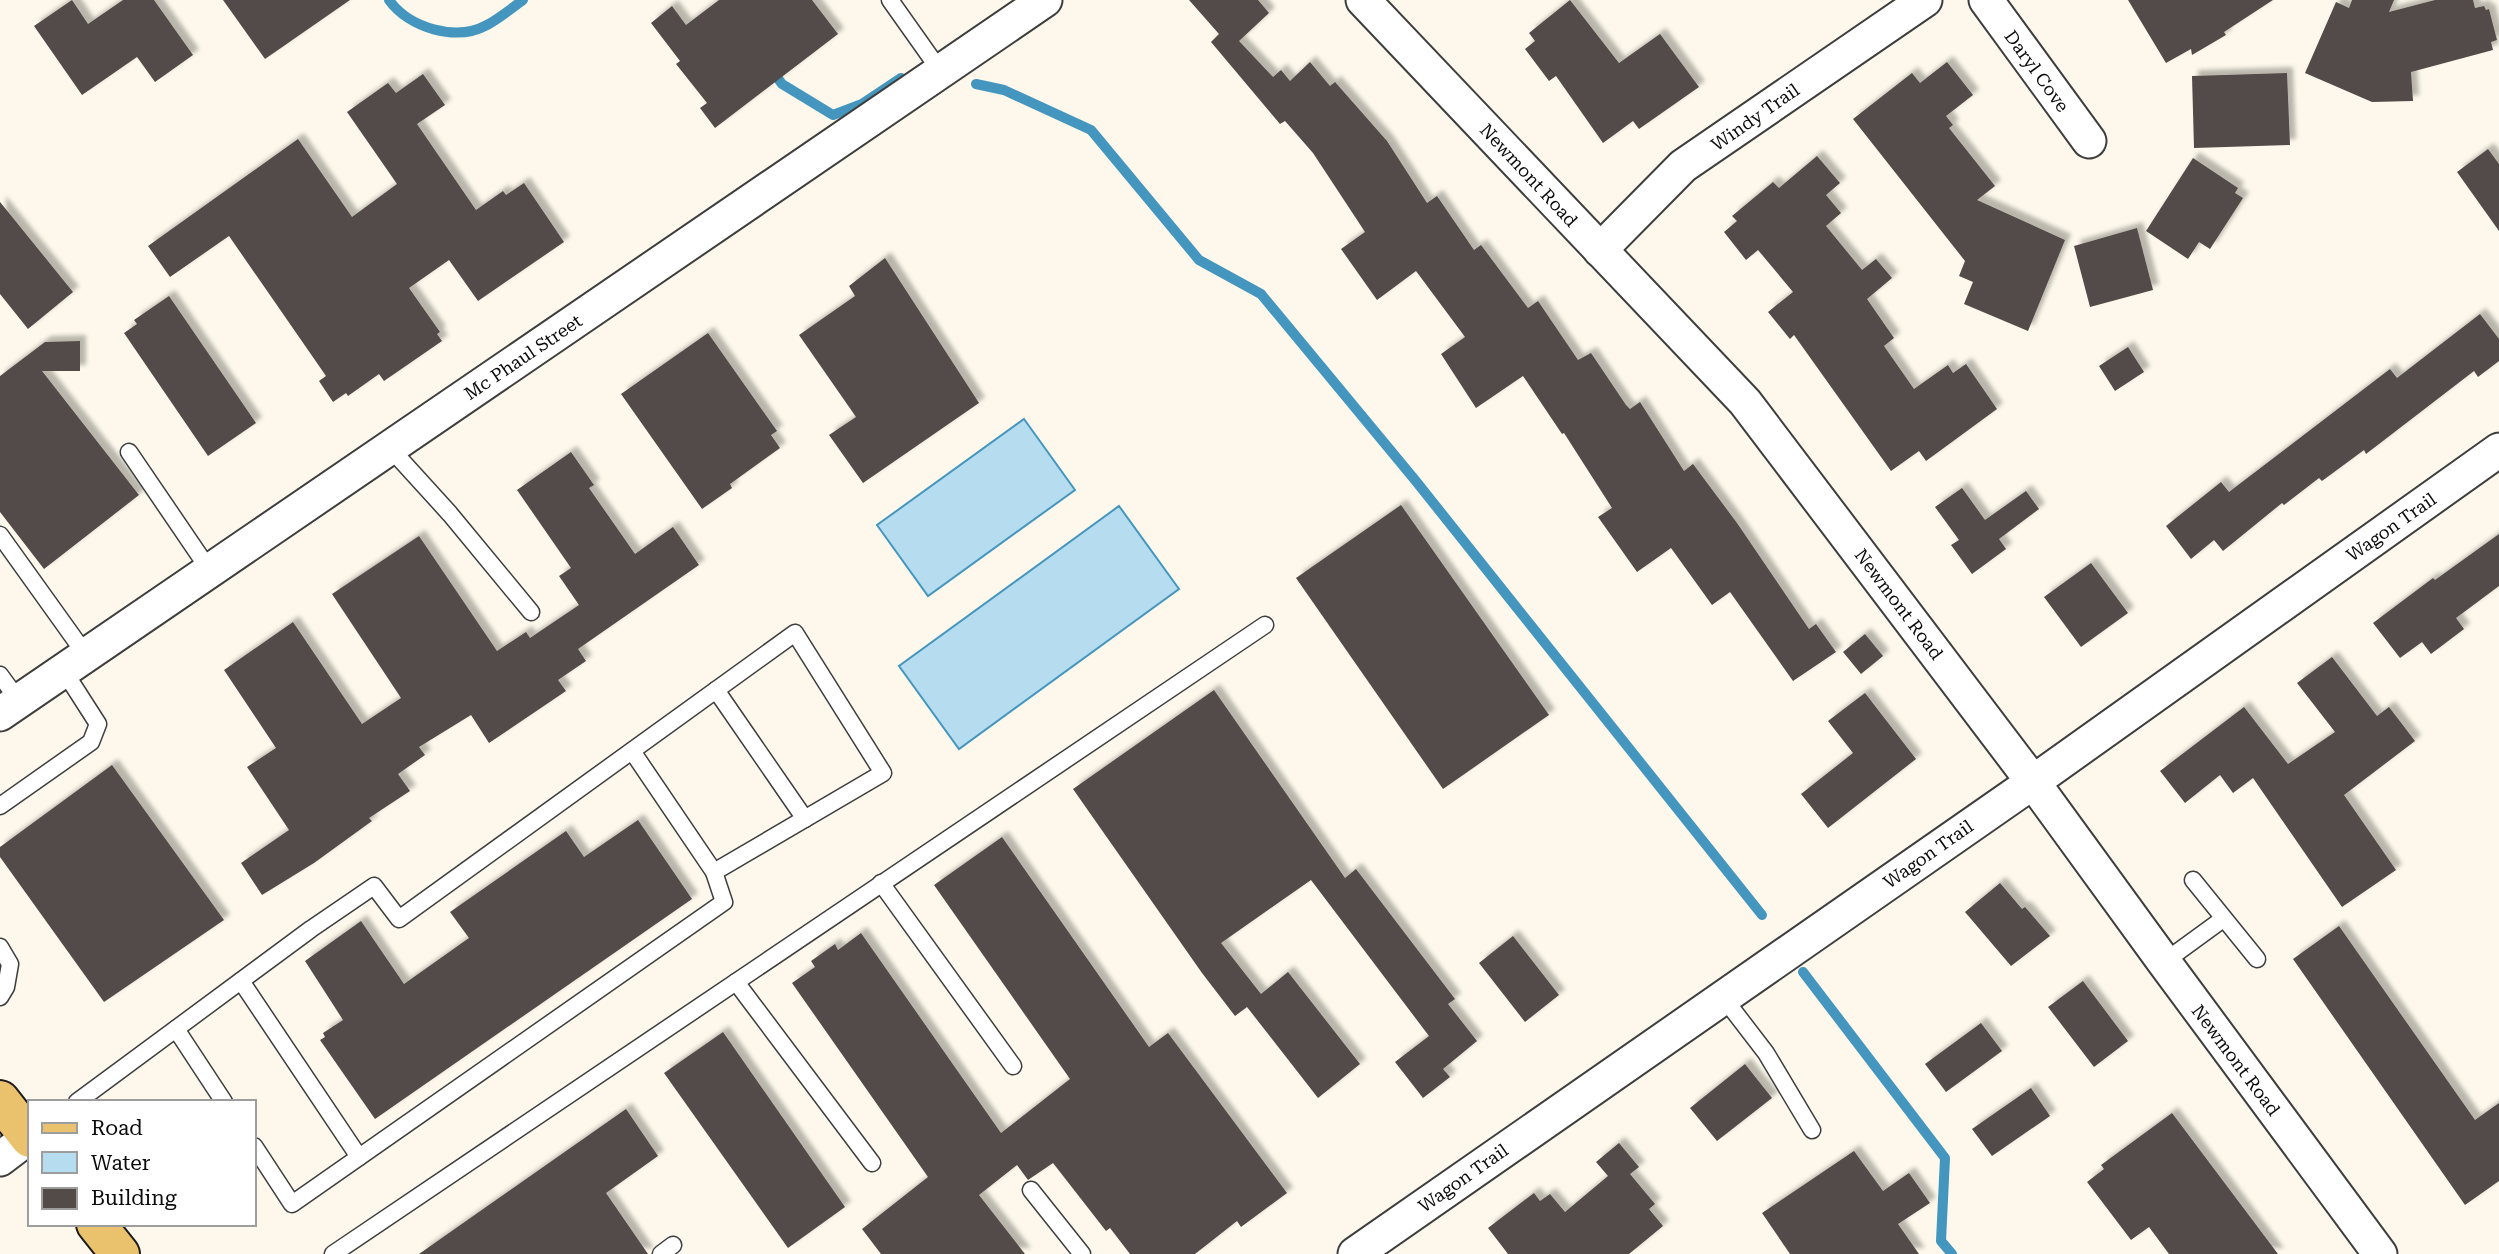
<svg xmlns="http://www.w3.org/2000/svg" width="2499" height="1254" viewBox="0 0 2499 1254" font-family="'Roboto Serif',serif">
<style>
.water{fill:#b5ddef;stroke:#4496be;stroke-width:2}
.lines{fill:none;stroke-linecap:round;stroke-linejoin:round}
.stream{stroke:#4496be;stroke-width:10}
.building{fill:#524b48;filter:url(#shadow)}
.lane-casing{stroke:#3e3e3e;stroke-width:19}
.street-casing{stroke:#3e3e3e;stroke-width:37}
.primary-casing{stroke:#1c1c1c;stroke-width:42}
.lane{stroke:#fff;stroke-width:16}
.street{stroke:#fff;stroke-width:33}
.primary{stroke:#eac26e;stroke-width:38}
.labels{text-anchor:middle;dominant-baseline:central;stroke-width:7;stroke-linejoin:round;paint-order:stroke}
.street-label{font-size:18px;fill:#0b0b0b;stroke:#fff}
</style>
<defs>
<filter id="shadow"><feDropShadow dx="6" dy="-6" stdDeviation="2" flood-color="#0004"/></filter>
</defs>
<rect width="100%" height="100%" fill="#fdf8eb"/>
<g class="water">
<path d="M1024,419L1075,490L928,596L877,525Z"/>
<path d="M1119,506L1179,589L959,749L899,666Z"/>
</g>
<g class="lines">
<g class="stream">
<path d="M389,0C409,28 456,42 487,25C500,18 512,8 523,0"/>
<path d="M771,69L782,84L833,115L862,104L901,78"/>
<path d="M976,84L1004,90L1091,130L1199,260L1261,294L1415,480L1762,915"/>
<path d="M1803,972L1945,1158L1941,1241L1952,1254"/>
</g>
</g>
<g class="building">
<path d="M72,0L88,24L123,0H154L193,55L155,82L137,57L82,95L34,26Z"/>
<path d="M223,0H350L265,59Z"/>
<path d="M719,0H812L838,34L715,128L700,108L707,103L676,64L680,61L651,23L672,6L686,25Z"/>
<path d="M1189,0H1258L1269,13L1239,41L1273,77L1281,70L1290,81L1310,62L1330,86L1335,82L1387,141L1427,203L1437,196L1474,250L1481,245L1528,308L1538,301L1578,360L1591,353L1626,405L1630,409L1640,402L1684,471L1693,464L1737,523L1809,629L1816,624L1836,652L1793,681L1730,592L1712,605L1671,548L1637,572L1598,517L1612,508L1564,433L1562,434L1523,376L1476,408L1441,354L1465,337L1416,271L1377,300L1341,249L1365,232L1313,153L1285,121L1280,124L1211,42L1219,34Z"/>
<path d="M1570,0L1619,63L1660,34L1699,87L1639,129L1633,121L1603,143L1556,76L1549,81L1525,49L1535,41L1529,33Z"/>
<path d="M2128,0H2273L2224,32L2226,35L2192,55L2191,49L2166,63Z"/>
<path d="M2352,0H2394L2389,12L2435,0H2473L2475,8L2484,6L2486,10L2489,9L2497,40L2491,42L2493,50L2411,72L2413,101L2372,102L2305,73L2336,2L2349,8Z"/>
<path d="M1947,62L1973,95L1946,116L1953,125L1949,128L1995,186L1977,200L2065,240L2028,331L1964,304L1973,282L1959,276L1965,261L1853,119L1912,73L1920,83Z"/>
<path d="M2287,73L2290,145L2194,148L2192,76Z"/>
<path d="M423,74L445,105L417,124L476,210L503,191L506,195L524,183L564,242L478,301L449,260L409,288L440,332L437,334L442,341L384,381L379,374L348,396L346,393L333,402L319,381L326,376L229,236L170,277L148,246L298,139L352,217L397,184L347,112L388,83L396,93Z"/>
<path d="M2488,149L2499,164V231L2457,172Z"/>
<path d="M1817,156L1840,183L1826,195L1841,213L1826,226L1862,270L1876,259L1892,278L1867,299L1894,338L1884,346L1914,389L1948,365L1953,373L1966,364L1997,409L1926,461L1919,451L1891,471L1794,335L1790,339L1768,312L1793,292L1758,250L1746,260L1724,232L1737,221L1732,216L1773,182L1779,188Z"/>
<path d="M2193,158L2238,188L2235,193L2243,198L2210,249L2199,242L2188,259L2146,231Z"/>
<path d="M0,202L73,292L28,329L0,294Z"/>
<path d="M2137,228L2153,290L2090,307L2074,246Z"/>
<path d="M885,258L979,403L863,483L829,435L856,417L799,335L855,296L849,286Z"/>
<path d="M169,296L256,423L208,456L124,333L137,324L134,320Z"/>
<path d="M2480,314L2499,339V361L2478,377L2474,371L2366,454L2364,450L2322,481L2319,478L2284,505L2282,503L2223,551L2214,540L2191,559L2166,526L2221,482L2229,492L2390,369L2397,378Z"/>
<path d="M708,333L777,431L771,435L780,448L730,484L732,488L702,509L621,394Z"/>
<path d="M80,341V371H42L139,495L44,569L0,512V376L45,342Z"/>
<path d="M2128,347L2144,372L2115,391L2099,366Z"/>
<path d="M571,452L594,485L589,488L635,554L673,527L699,565L578,649L586,661L558,680L566,691L489,743L471,715L419,747L425,755L398,774L410,791L369,818L372,821L314,863L262,895L241,863L289,830L247,767L276,748L224,670L293,622L362,724L401,698L332,594L419,536L497,651L526,632L530,638L579,605L559,576L571,568L517,490Z"/>
<path d="M1962,488L1985,520L2026,491L2039,509L1999,539L2006,549L1972,574L1951,545L1959,540L1935,507Z"/>
<path d="M1401,505L1549,715L1443,789L1296,578Z"/>
<path d="M2499,534V586L2456,618L2464,629L2431,654L2422,642L2400,658L2373,623L2433,578L2435,580Z"/>
<path d="M2091,563L2128,613L2081,647L2044,597Z"/>
<path d="M1865,634L1883,656L1861,674L1843,652Z"/>
<path d="M2332,657L2377,716L2389,707L2415,741L2344,795L2396,870L2342,907L2253,778L2233,793L2220,775L2185,803L2160,771L2244,707L2288,764L2335,732L2297,683Z"/>
<path d="M1214,690L1345,878L1356,869L1455,999L1448,1004L1477,1041L1443,1069L1450,1077L1423,1098L1395,1062L1429,1036L1311,880L1221,943L1261,994L1288,972L1360,1064L1318,1098L1247,1007L1235,1016L1202,973L1073,789Z"/>
<path d="M1865,693L1916,759L1828,828L1801,794L1853,753L1828,721Z"/>
<path d="M112,765L224,920L104,1002L0,857V847Z"/>
<path d="M638,820L692,899L375,1119L320,1040L325,1037L323,1033L343,1020L305,961L361,921L404,984L469,938L450,912L566,831L584,857Z"/>
<path d="M1002,837L1149,1047L1168,1033L1287,1193L1241,1227L1237,1221L1195,1254H1130L1110,1228L1106,1231L1053,1163L1028,1180L1017,1165L979,1195L1025,1254H881L862,1229L928,1177L792,983L815,967L811,961L835,944L838,950L861,933L1001,1133L1070,1079L934,885Z"/>
<path d="M2000,883L2022,909L2025,907L2050,936L2011,966L1965,912Z"/>
<path d="M2339,926L2475,1120L2499,1103V1181L2465,1205L2293,959Z"/>
<path d="M1513,936L1559,995L1525,1022L1479,963Z"/>
<path d="M2083,981L2128,1041L2094,1067L2048,1007Z"/>
<path d="M1981,1023L2002,1051L1946,1092L1925,1064Z"/>
<path d="M723,1032L845,1207L788,1248L664,1073Z"/>
<path d="M1745,1064L1772,1098L1717,1141L1690,1108Z"/>
<path d="M2031,1088L2050,1116L1992,1156L1972,1129Z"/>
<path d="M626,1109L658,1156L606,1193L648,1254H419Z"/>
<path d="M2172,1113L2278,1254H2169L2149,1227L2131,1240L2087,1182L2104,1169L2101,1165Z"/>
<path d="M1619,1143L1639,1167L1630,1174L1655,1204L1649,1209L1663,1226L1629,1254H1508L1488,1228L1534,1193L1540,1201L1550,1194L1565,1212L1608,1176L1596,1162Z"/>
<path d="M1854,1151L1883,1191L1909,1173L1930,1203L1898,1224L1919,1254H1790L1762,1213Z"/>
</g>
<g class="lines">
<defs>
<g id="lane">
<path d="M890,0L941,72"/>
<path d="M390,448L450,514L531,612"/>
<path d="M129,452L210,571"/>
<path d="M0,535L86,655"/>
<path d="M0,675L19,701"/>
<path d="M716,690L805,819"/>
<path d="M632,751L714,872"/>
<path d="M0,806L91,742L98,724L64,671"/>
<path d="M2193,880L2257,959"/>
<path d="M881,883L1013,1066"/>
<path d="M0,947L10,964L6,987L0,997"/>
<path d="M2164,962L2223,919"/>
<path d="M241,981L359,1157"/>
<path d="M736,982L872,1163"/>
<path d="M1723,997L1766,1053L1812,1130"/>
<path d="M176,1029L224,1102"/>
<path d="M77,1102L311,929L374,886L399,919L795,633L883,773L714,872L724,902L292,1204L254,1146"/>
<path d="M1031,1190L1082,1254"/>
<path d="M333,1254L1265,625"/>
<path d="M661,1254L673,1245"/>
</g>
<g id="street">
<path d="M1363,0L1745,402L2033,782L2164,962L2380,1254"/>
<path d="M1986,0L2089,141"/>
<path d="M1600,250L1683,166L1925,0"/>
<path d="M0,714L1045,0"/>
<path d="M0,1159L29,1137"/>
<path d="M1355,1254L2033,782L2499,450"/>
</g>
<g id="primary">
<path d="M0,1100L30,1138"/>
<path d="M96,1224L120,1254"/>
</g>
</defs>
<use href="#lane" class="lane-casing"/>
<use href="#street" class="street-casing"/>
<use href="#primary" class="primary-casing"/>
<use href="#lane" class="lane"/>
<use href="#street" class="street"/>
<use href="#primary" class="primary"/>
</g>
<g class="labels">
<g class="street-label">
<text transform="translate(2037 71) rotate(54)">Daryl Cove</text>
<text transform="translate(1755 117) rotate(-35)">Windy Trail</text>
<text transform="translate(1529 175) rotate(47)">Newmont Road</text>
<text transform="translate(523 357) rotate(-34)">Mc Phaul Street</text>
<text transform="translate(2391 527) rotate(-35)">Wagon Trail</text>
<text transform="translate(1899 604) rotate(53)">Newmont Road</text>
<text transform="translate(1928 854) rotate(-35)">Wagon Trail</text>
<text transform="translate(2236 1060) rotate(53)">Newmont Road</text>
<text transform="translate(1463 1178) rotate(-35)">Wagon Trail</text>
</g>
</g>
<rect x="28" y="1100" width="228" height="126" fill="#ffffff" stroke="#9d9d9d" stroke-width="2"/>
<rect x="42" y="1123" width="35" height="10" fill="#eac26e" stroke="#9d9d9d" stroke-width="2"/>
<text x="91" y="1135" font-size="21" fill="#0b0b0b">Road</text>
<rect x="42" y="1152" width="35" height="21" fill="#b5ddef" stroke="#9d9d9d" stroke-width="2"/>
<text x="91" y="1170" font-size="21" fill="#0b0b0b">Water</text>
<rect x="42" y="1188" width="35" height="21" fill="#524b48" stroke="#9d9d9d" stroke-width="2"/>
<text x="91" y="1205" font-size="21" fill="#0b0b0b">Building</text>
</svg>
